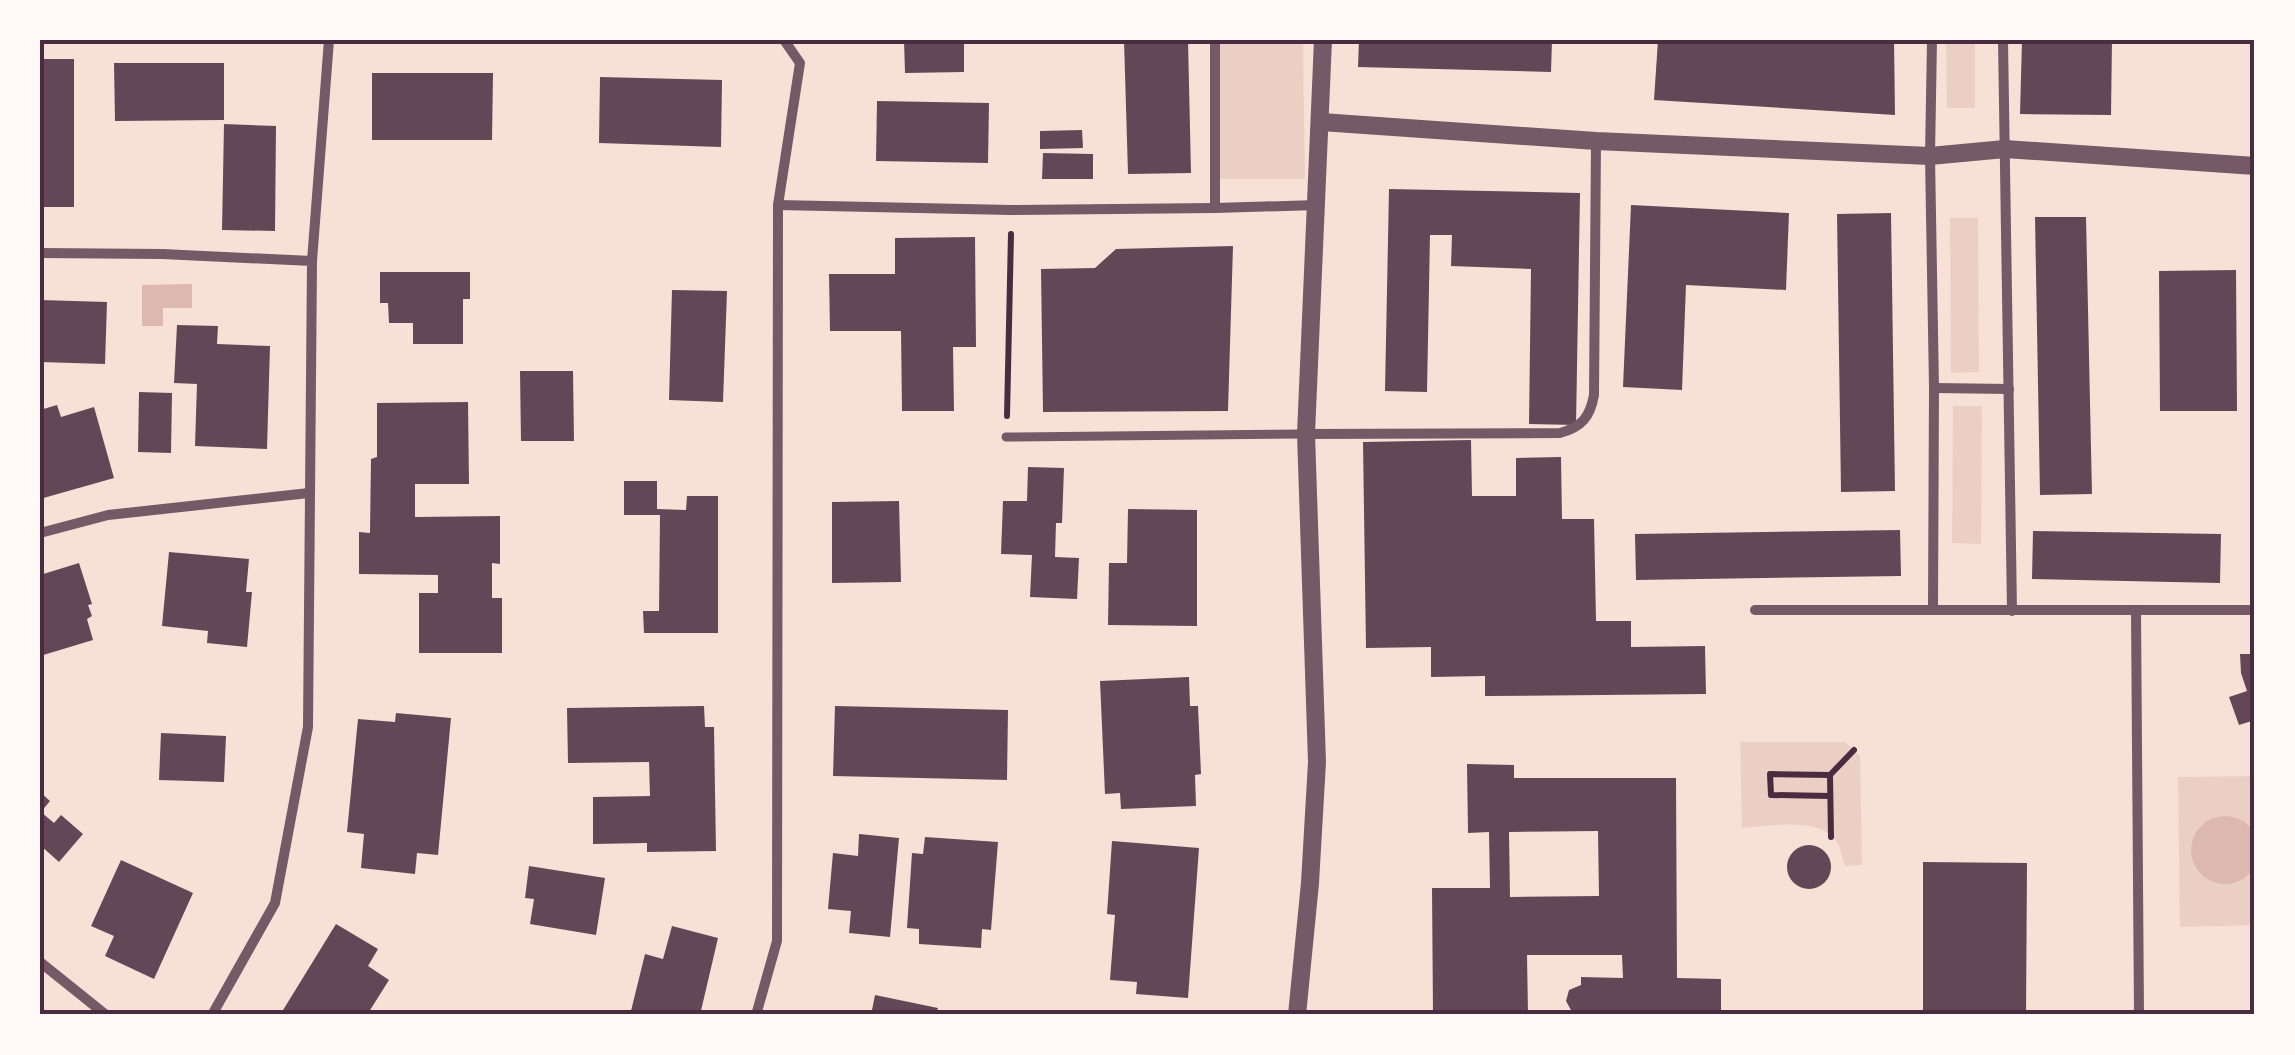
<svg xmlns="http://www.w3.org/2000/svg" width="2295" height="1055" viewBox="0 0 2295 1055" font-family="'IBM Plex Sans',sans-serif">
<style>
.green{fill:#ebcfc5}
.water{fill:#dcb8b0}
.building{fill:#644757;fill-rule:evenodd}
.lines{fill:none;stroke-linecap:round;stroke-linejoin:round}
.path{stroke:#4a2c40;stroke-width:6}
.pedestrian{stroke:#755966;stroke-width:9}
.minor{stroke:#755966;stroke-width:10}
.tertiary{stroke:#755966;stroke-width:18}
.neatline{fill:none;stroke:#4a2c40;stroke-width:4}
</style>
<rect width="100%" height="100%" fill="#f7e1d7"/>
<g class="green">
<path d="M1219,40H1303L1305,179H1220Z"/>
<path d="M1946,40H1975V108H1947Z"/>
<path d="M1950,218H1978L1979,372L1951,373Z"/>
<path d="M1953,406H1982L1981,544L1952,543Z"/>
<path d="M1740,742H1845L1860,756L1862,865L1845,866C1842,859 1841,848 1837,842C1820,816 1767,826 1742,828Z"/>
<path d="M2255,776V925L2180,927L2178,777Z"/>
</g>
<g class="water">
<path d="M192,284V308H163V326H142V285Z"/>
<circle cx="2225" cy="850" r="34"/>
</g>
<g class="building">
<path d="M904,40H964V72L905,73Z"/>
<path d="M1124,40H1188L1191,173L1128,174Z"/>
<path d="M1359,40H1552L1551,72L1358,67Z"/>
<path d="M1658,40H1894L1895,115L1654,100Z"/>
<path d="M2022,40H2112L2111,115L2020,114Z"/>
<rect x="40" y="59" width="34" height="148"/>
<path d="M114,63H224V120L115,121Z"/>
<path d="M372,73H493L492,140H372Z"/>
<path d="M600,77L722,80L721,147L599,143Z"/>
<path d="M877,101L989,103L988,163L876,161Z"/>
<path d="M224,124L276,126L275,231L222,230Z"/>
<path d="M1082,130L1083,148L1040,149V131Z"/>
<path d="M1043,153L1093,154V179H1042Z"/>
<path d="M1389,189L1580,193L1576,425L1529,424L1531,269L1451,266L1452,235H1430L1427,392L1385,391Z"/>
<path d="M1631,205L1789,213L1786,290L1686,285L1682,390L1623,387Z"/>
<path d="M1891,213L1895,491L1841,492L1837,214Z"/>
<path d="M2035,217H2086L2092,494L2040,495Z"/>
<path d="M975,237L976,347H953L954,411H902L901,331H830L829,274H895V238Z"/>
<path d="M1233,246L1228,411L1043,412L1041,269L1095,268L1116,249Z"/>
<path d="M2236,270L2237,411H2160L2159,271Z"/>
<path d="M380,272H470V299H463V344H413V323H389L388,303H380Z"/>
<path d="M672,290L727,291L723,402L669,400Z"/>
<path d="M40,300L107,302L105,364L40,362Z"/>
<path d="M177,325L218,326L217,344L270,346L267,449L195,446L197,384L174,383Z"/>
<path d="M520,371H573L574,441H521Z"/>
<path d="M139,392L172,393L171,453L138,452Z"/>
<path d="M468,402L469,484H415V517L500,516V564L492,563V598H502V653H419V593H438V575L359,574V532L370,533L371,459L377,457V403Z"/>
<path d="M57,405L61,417L94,407L114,478L40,499V410Z"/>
<path d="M1471,440L1472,496H1516V458L1561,457L1562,519H1594L1596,621H1631V647L1705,646L1706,694L1485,696V676L1431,677V647L1366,648L1363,442Z"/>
<path d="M1028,467L1064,468L1062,523H1056L1055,557L1079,558L1077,599L1030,597L1032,555L1001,554L1003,501H1027Z"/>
<path d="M624,481H657V509L686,510L687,496H718V633H644L643,611H659L660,515H624Z"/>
<path d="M899,501L901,582L832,583V502Z"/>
<path d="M1128,509L1197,510V626L1108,625L1109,563H1127Z"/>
<path d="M1900,530L1901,576L1636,580L1635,534Z"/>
<path d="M2033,531L2221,534L2220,583L2032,579Z"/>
<path d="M169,552L249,559L246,592H252L247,647L207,643L208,631L162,626Z"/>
<path d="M79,563L92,604L88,605L92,616L87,619L93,640L40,656V575Z"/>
<path d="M2240,654H2255V720L2239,725L2229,697L2247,691L2241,673Z"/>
<path d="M1189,677L1190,706H1198L1201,774L1195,775L1196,806L1121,809L1120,793L1105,794L1100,681Z"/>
<path d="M704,706L705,727H714L716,851L647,852V843L593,844V797L650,796L649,762L568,763L567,708Z"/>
<path d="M835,706L1008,710L1007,780L833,776Z"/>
<path d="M396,713L451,718L438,855L417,853L415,874L361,868L364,834L347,832L358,719L395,722Z"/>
<path d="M161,733L226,736L224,782L159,780Z"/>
<path d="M1467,764L1514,765V778H1676L1677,978L1721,979V1015H1577L1572,1012L1566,1001L1569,990L1581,985V977L1623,978L1622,955H1527L1528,1015H1433L1432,888H1490L1489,832L1468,833ZM1598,831L1599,896L1510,897L1509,832Z"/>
<path d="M40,792L50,801L41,812L54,823L61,815L83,834L59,862L40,845Z"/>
<path d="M859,834L899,838L890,937L849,933L851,911L828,909L833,853L858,856Z"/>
<path d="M925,837L998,842L991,930L982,929L981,948L919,944V929L907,928L912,853L923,854Z"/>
<path d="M1112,841L1199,848L1188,998L1136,994L1137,982L1110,980L1115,915L1107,914Z"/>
<circle cx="1809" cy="867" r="22"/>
<path d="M121,860L193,893L154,979L105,956L114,936L91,926Z"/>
<path d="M1923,862L2027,863L2026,1015H1923Z"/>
<path d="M529,866L605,878L596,935L530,924L534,899L525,898Z"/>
<path d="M336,924L378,949L368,966L389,980L367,1015H280Z"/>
<path d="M672,926L718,938L700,1015H630L645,954L663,959Z"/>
<path d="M875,995L938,1008L936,1015H871Z"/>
</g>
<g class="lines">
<g class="path">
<path d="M1007,416L1011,234"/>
<path d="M1830,775L1770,774L1771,795L1830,796"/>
<path d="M1831,837L1830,775L1854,750"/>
</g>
<path class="pedestrian" d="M1006,437L1306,434"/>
<g class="minor">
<path d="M1215,40V208L1317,205"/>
<path d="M1932,40L1930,156L1934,388L1933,610"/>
<path d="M2003,40L2012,611"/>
<path d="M778,205L1011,210L1215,208"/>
<path d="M40,253L162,254L312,261"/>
<path d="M1934,388L2009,389"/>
<path d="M1306,434L1560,433C1582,427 1590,417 1594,395L1596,141"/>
<path d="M40,533L108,515L309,493"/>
<path d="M1755,610H2255"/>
<path d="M2136,611L2139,1015"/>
<path d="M40,962L106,1015"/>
<path d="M212,1015L275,903L308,727L312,261L329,40"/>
<path d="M756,1015L777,941L778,205L800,63L784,40"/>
</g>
<g class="tertiary">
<path d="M1321,122L1596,141L1930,156L2005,149L2255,166"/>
<path d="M1297,1015L1310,883L1317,762L1306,434L1323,40"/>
</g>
</g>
<rect width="2295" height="1055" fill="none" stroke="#fffaf5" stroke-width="85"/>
<rect x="42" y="42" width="2210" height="970" class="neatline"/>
</svg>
